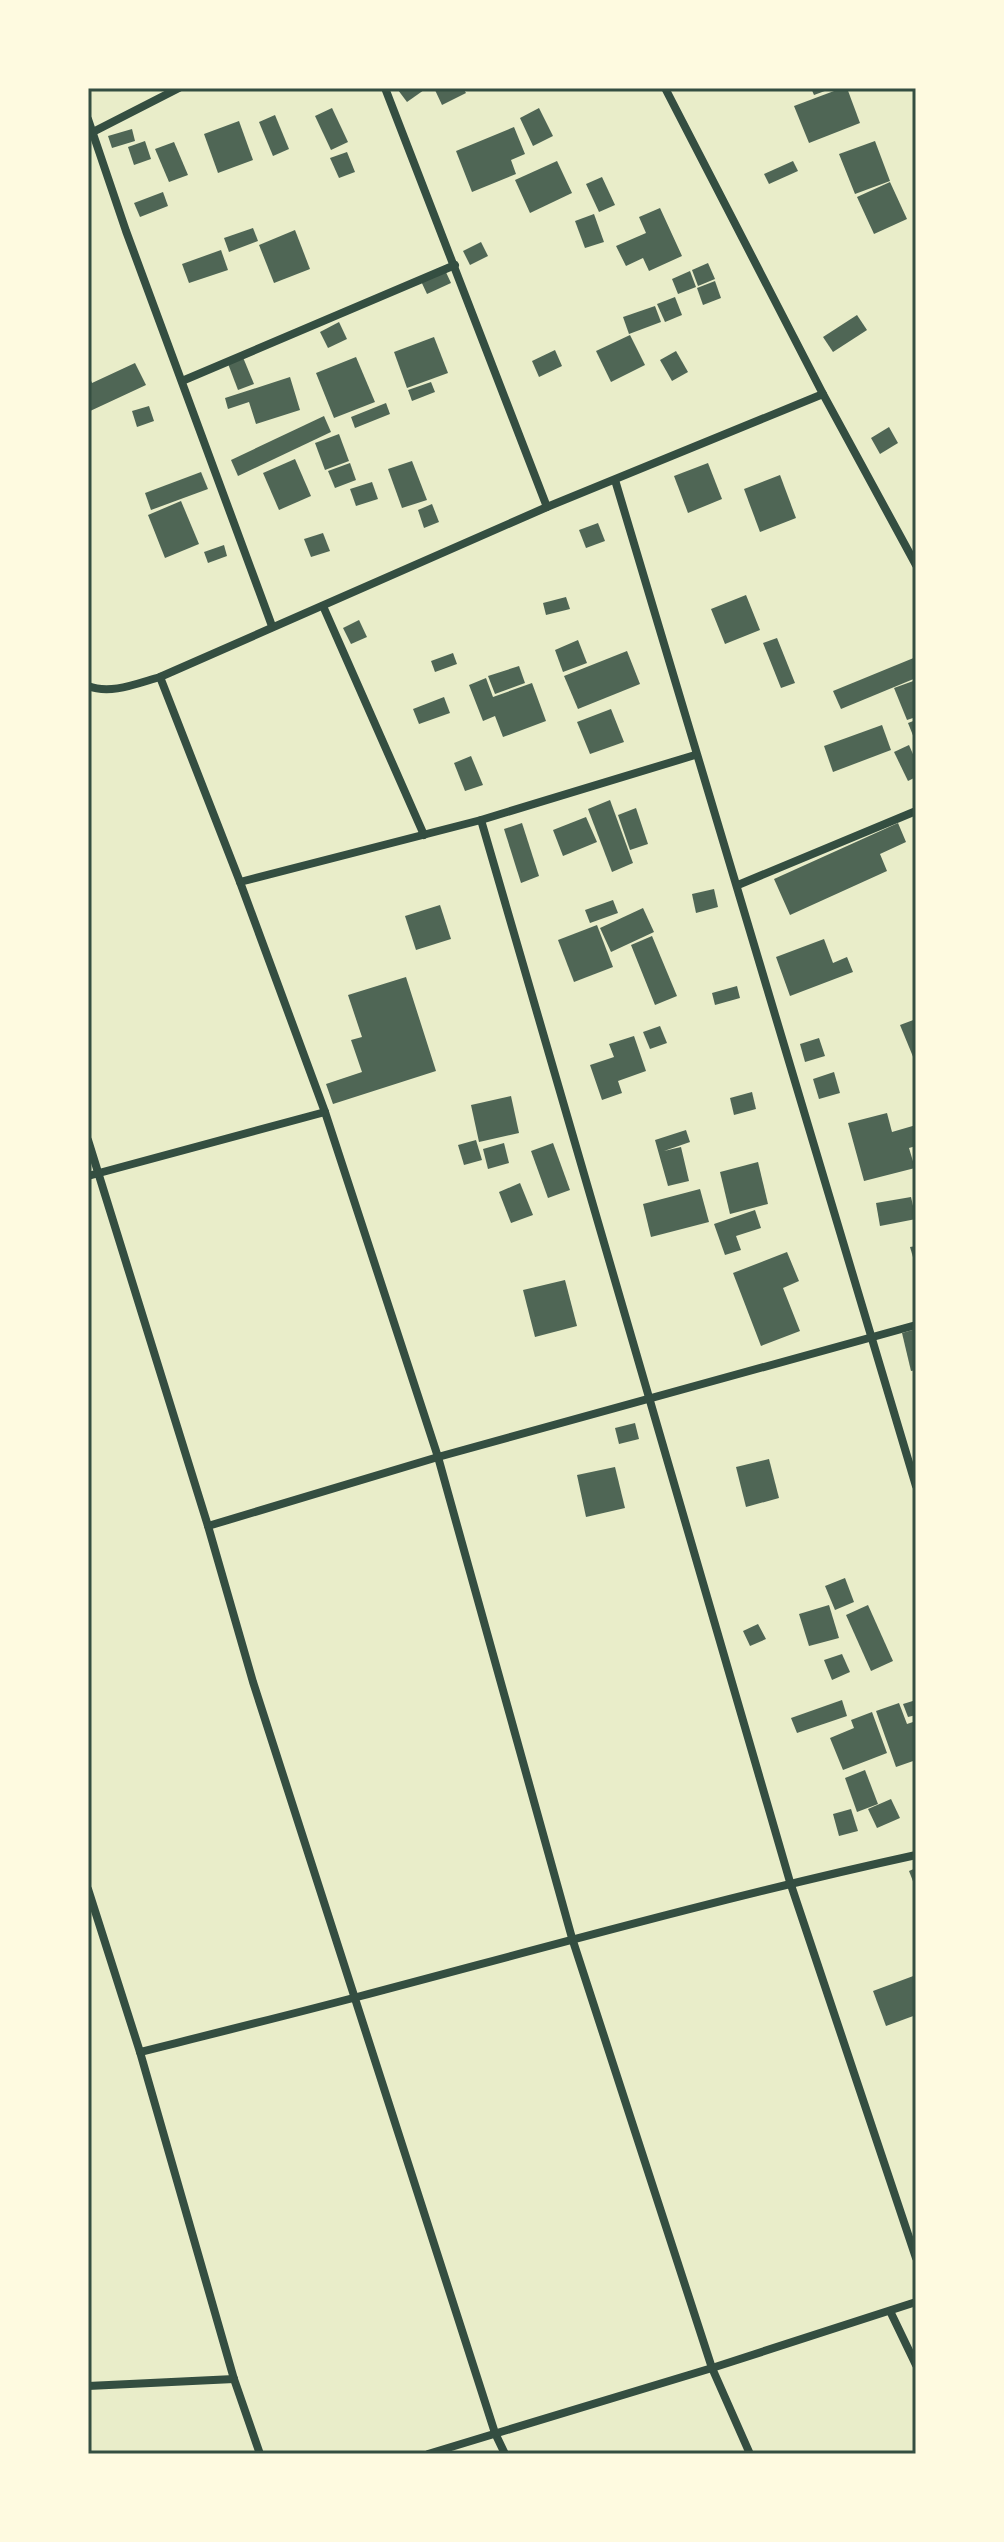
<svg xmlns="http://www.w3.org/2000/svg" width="1004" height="2542" viewBox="0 0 1004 2542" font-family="'PT Sans',sans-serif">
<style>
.building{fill:#4f6655}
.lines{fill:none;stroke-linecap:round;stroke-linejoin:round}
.minor{stroke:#344e41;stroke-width:8}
.neatline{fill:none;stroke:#344e41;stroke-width:3}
</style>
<rect width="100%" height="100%" fill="#e9edc9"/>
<g class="building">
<path d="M400,88H422L424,90L407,102L398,90Z"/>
<path d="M439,88H463L466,93L442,105L435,90Z"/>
<path d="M811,88H833L814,95Z"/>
<path d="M842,88H847L860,123L809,143L794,106Z"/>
<path d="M332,108L348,142L331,150L315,116Z"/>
<path d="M539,108L553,136L533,146L520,118Z"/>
<path d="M275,115L289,149L273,156L259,122Z"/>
<path d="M239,121L253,160L218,173L204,134Z"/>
<path d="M514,127L525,154L511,160L516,174L472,192L456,151Z"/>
<path d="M132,129L135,141L112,148L108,136Z"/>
<path d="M145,141L151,159L134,165L128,147Z"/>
<path d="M875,141L890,181L855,194L839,154Z"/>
<path d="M174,142L188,175L169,182L155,149Z"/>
<path d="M347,152L355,172L339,178L330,158Z"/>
<path d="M557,161L572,193L530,213L515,180Z"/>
<path d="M793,161L798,171L769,184L764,174Z"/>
<path d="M602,177L615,205L599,212L586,184Z"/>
<path d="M890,182L907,219L874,234L857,197Z"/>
<path d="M163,192L168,206L140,217L134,203Z"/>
<path d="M660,208L682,256L649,271L643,258L626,266L616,246L646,233L639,217Z"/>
<path d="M594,214L604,242L585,248L575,221Z"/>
<path d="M253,228L258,241L229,252L224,238Z"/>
<path d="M295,230L310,269L274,283L259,245Z"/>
<path d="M481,242L488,256L470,265L463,251Z"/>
<path d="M221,250L228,270L189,283L182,264Z"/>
<path d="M708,263L715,279L698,286L692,270Z"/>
<path d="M444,268L451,283L427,294L420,279Z"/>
<path d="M690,271L696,287L678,294L672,279Z"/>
<path d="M715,281L721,298L703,305L697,288Z"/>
<path d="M675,297L682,315L665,322L657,304Z"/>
<path d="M655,306L661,322L629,334L623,317Z"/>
<path d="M857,315L867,330L833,352L823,337Z"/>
<path d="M339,322L347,339L328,348L320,332Z"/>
<path d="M630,335L645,365L611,382L596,351Z"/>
<path d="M434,337L448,373L407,388L394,352Z"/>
<path d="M555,350L562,366L539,377L532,361Z"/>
<path d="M676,351L688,372L672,381L660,360Z"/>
<path d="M242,355L254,384L238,390L227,361Z"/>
<path d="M356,357L375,402L334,418L316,373Z"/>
<path d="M135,363L146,385L88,412V374L92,383Z"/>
<path d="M290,377L300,410L256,424L249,402L228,409L225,398Z"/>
<path d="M431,382L435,392L412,401L408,390Z"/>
<path d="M386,403L390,414L355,428L351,417Z"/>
<path d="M149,406L154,421L137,427L132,411Z"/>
<path d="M324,416L331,432L238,476L231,460Z"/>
<path d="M889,427L898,443L880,454L871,438Z"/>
<path d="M339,434L349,461L325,470L315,443Z"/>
<path d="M295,459L311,496L279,510L263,473Z"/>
<path d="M412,461L427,500L402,508L388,469Z"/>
<path d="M350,463L356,480L335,488L328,471Z"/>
<path d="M708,463L722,499L688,513L674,476Z"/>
<path d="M201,472L208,489L151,510L145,493Z"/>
<path d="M780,475L796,518L760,532L744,489Z"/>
<path d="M372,482L378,499L356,506L350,489Z"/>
<path d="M181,501L199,544L165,558L148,515Z"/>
<path d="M432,504L439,522L424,528L418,510Z"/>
<path d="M598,523L605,541L586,548L579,530Z"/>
<path d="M323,533L330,551L311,557L304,539Z"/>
<path d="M224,545L227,556L208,563L204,552Z"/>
<path d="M746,595L760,630L725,644L711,609Z"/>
<path d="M566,597L570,609L546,615L543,603Z"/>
<path d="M359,620L367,637L351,644L343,628Z"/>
<path d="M777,638L795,683L781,688L763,643Z"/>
<path d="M578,640L587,663L563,672L555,650Z"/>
<path d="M627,651L640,684L578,709L564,676Z"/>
<path d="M453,653L457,664L435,672L431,661Z"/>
<path d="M916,657V678L841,709L833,691Z"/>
<path d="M519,666L525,683L495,694L488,676Z"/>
<path d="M486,678L493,697L532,683L546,721L503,737L495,716L483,721L469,685Z"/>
<path d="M916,680V717L907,720L894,688Z"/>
<path d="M444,697L450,713L419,724L413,709Z"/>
<path d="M611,709L624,742L590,754L577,722Z"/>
<path d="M916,720V743L908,723Z"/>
<path d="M882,725L891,750L833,772L824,746Z"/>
<path d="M909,745L916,761V777L908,781L894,752Z"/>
<path d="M471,756L483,785L465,791L454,763Z"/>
<path d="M610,800L633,863L612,872L588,809Z"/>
<path d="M636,808L648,844L630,850L618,815Z"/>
<path d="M586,817L597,842L563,856L553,830Z"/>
<path d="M522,823L539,876L521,883L504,829Z"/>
<path d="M898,823L906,842L880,854L887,871L790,915L774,879Z"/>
<path d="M714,889L718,907L696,913L692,894Z"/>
<path d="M613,900L618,913L590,923L585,910Z"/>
<path d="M440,905L451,939L416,950L405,916Z"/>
<path d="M643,908L654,932L611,952L600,928Z"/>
<path d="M597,925L613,967L574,982L558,940Z"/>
<path d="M652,936L677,996L655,1005L631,945Z"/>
<path d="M824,939L833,963L847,957L853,972L790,996L776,957Z"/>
<path d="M406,977L436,1071L333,1104L326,1084L362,1072L351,1040L362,1037L348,995Z"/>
<path d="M737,986L740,998L715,1005L712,993Z"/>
<path d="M916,1019V1064L900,1025Z"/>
<path d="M660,1026L667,1043L650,1049L643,1032Z"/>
<path d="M634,1036L646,1071L618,1081L622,1093L602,1100L590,1065L614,1057L609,1044Z"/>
<path d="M819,1038L825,1056L805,1062L800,1044Z"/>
<path d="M834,1072L840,1093L819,1099L813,1079Z"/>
<path d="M752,1092L756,1109L734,1115L730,1098Z"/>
<path d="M511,1096L519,1133L479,1142L471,1105Z"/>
<path d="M887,1113L892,1132L916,1125V1146L909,1148L915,1168L864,1181L848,1123Z"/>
<path d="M686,1130L690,1142L664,1151L681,1147L689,1181L668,1186L655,1140Z"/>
<path d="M476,1140L482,1160L464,1165L458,1145Z"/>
<path d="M504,1143L509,1163L488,1169L483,1149Z"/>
<path d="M553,1143L570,1190L548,1198L531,1151Z"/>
<path d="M758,1162L768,1204L730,1214L720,1172Z"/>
<path d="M520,1183L533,1215L511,1223L499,1192Z"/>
<path d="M700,1189L709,1222L651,1237L643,1204Z"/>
<path d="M911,1197L916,1219L880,1226L876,1203Z"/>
<path d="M755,1210L761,1228L736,1236L741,1250L725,1255L714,1224Z"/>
<path d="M916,1246V1264H915L910,1247Z"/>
<path d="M787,1252L799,1281L783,1288L800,1331L761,1346L733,1273Z"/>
<path d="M565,1280L577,1326L535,1337L523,1290Z"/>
<path d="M916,1329V1370L911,1371L902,1333Z"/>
<path d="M635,1423L639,1439L619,1444L615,1428Z"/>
<path d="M769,1459L779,1498L746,1507L736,1467Z"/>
<path d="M615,1467L625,1508L586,1517L577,1475Z"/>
<path d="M845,1578L854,1602L835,1610L825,1586Z"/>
<path d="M829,1605L839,1638L809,1646L799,1614Z"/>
<path d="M868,1605L893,1661L871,1671L846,1615Z"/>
<path d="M758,1624L766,1639L750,1646L743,1631Z"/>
<path d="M842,1654L850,1672L832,1680L824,1660Z"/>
<path d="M842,1700L847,1716L797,1733L791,1718Z"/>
<path d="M916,1700V1715L908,1717L903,1704Z"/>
<path d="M899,1703L907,1724L916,1721V1760L896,1767L876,1711Z"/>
<path d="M872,1712L887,1753L843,1770L830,1738L854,1728L851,1720Z"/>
<path d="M865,1770L878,1804L857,1812L845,1778Z"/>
<path d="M891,1799L900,1818L877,1828L868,1809Z"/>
<path d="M851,1809L858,1831L839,1836L833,1814Z"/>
<path d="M916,1868V1889L909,1871Z"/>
<path d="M916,1975V2015L886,2026L873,1991Z"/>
</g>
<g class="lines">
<g class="minor">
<path d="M385,88L547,507"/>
<path d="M665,88L823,394L916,565"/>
<path d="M88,119L126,231L272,626"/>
<path d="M89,134L179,88"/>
<path d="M182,381L455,265"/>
<path d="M615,480L916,1486"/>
<path d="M323,606L424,835"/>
<path d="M160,677L240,882L325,1112L438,1457L572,1938L712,2368L750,2454"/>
<path d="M88,686C111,695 138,683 160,677L547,507L823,394"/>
<path d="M481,820L790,1882L916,2258"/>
<path d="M240,882L481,820L695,755"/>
<path d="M738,885L916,811"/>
<path d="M88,1140L208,1526L253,1682L495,2433L505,2454"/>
<path d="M88,1176L325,1112"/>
<path d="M208,1526L438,1457L916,1325"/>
<path d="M88,1889L140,2052L234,2379L260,2454"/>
<path d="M140,2052C212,2034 285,2016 357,1997C543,1948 728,1896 916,1855"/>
<path d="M890,2311L916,2365"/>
<path d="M88,2386L234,2379"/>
<path d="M428,2454L712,2368L916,2302"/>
</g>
</g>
<rect width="1004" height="2542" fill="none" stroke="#fefae0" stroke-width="180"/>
<rect x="90" y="90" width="824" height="2362" class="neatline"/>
</svg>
